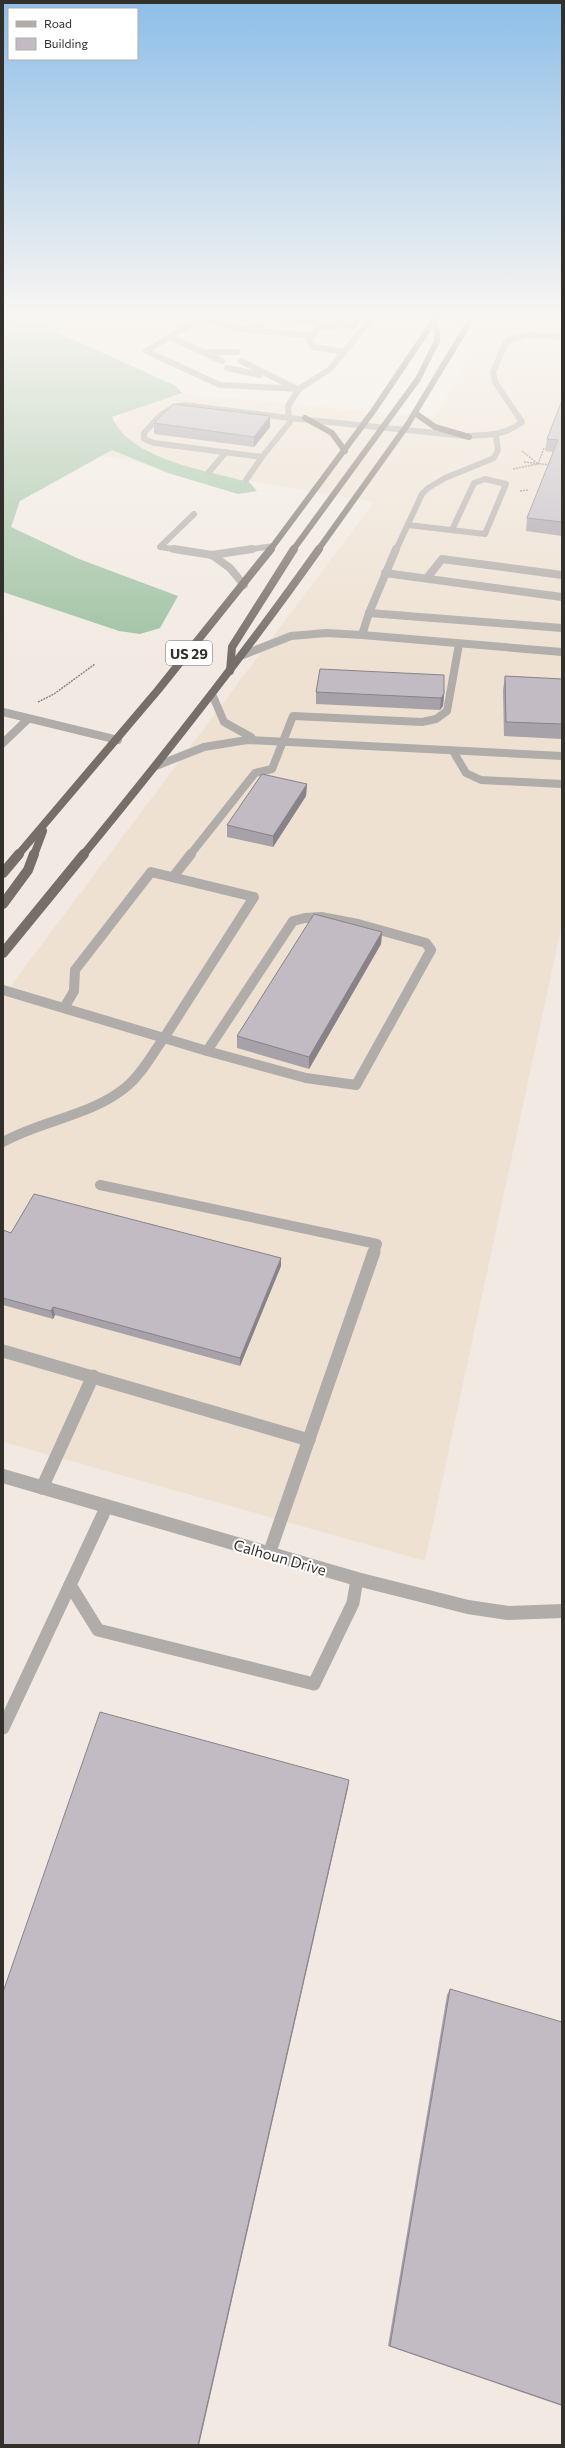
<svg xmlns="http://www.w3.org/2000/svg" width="565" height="2448" viewBox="0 0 565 2448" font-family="Commissioner,sans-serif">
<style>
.built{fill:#eee1d2}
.forest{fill:#9ec2a2}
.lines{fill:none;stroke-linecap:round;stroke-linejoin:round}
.path{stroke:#8c8781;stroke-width:1.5;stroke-dasharray:2 1;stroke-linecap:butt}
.service-far3{stroke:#b0aca9;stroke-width:6}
.service-far2{stroke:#b0aca9;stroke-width:8}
.service-far1{stroke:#b0aca9;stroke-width:10}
.service{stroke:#b0aca9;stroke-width:13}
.tertiary{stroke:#b0aca9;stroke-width:14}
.trunk-far2{stroke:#766e68;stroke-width:6}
.trunk-far1{stroke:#766e68;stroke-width:8}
.trunk{stroke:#766e68;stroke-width:10}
.wall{fill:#a7a1a9}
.shaded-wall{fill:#888389}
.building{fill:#c2bbc4;stroke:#888389}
.labels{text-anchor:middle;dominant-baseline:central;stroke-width:4;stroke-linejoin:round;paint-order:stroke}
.shield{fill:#fff;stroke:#706e6b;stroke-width:1}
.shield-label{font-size:14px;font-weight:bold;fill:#33302c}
.street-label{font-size:15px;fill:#33302c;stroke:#fff}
</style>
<rect width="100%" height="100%" fill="#f2eae2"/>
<path class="built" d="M492,316H562V924L425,1561L3,1442V996L374,502L86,453L146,390L435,418Z"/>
<path class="forest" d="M24,325H41L176,386L182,393L112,417C130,460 209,471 249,482L257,491L238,494L168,473L112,450L20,501L11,527L79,559L178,596L160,628L140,634L119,631L3,592V329Z"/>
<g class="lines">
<g class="path">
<path d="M522,451L537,463"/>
<path d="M524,462L551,465"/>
<path d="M538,464L544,448"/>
<path d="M513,469L538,464"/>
<path d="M520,491L528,490"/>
<path d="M38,702L54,694L95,664"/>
</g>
<g class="service-far3">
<path d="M204,316L146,351L220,385L299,389"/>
<path d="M327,316L309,341L314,347L344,352"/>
<path d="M201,318L241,329L313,336"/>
<path d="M319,327L333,328"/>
<path d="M256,330L267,316"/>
<path d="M170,337L222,361"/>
<path d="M208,352H237"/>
<path d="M241,361L293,387"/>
<path d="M227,368L260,375"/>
<path d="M184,405L289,418L290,422L262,457L154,443L144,439V433C156,420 165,407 184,405Z"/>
<path d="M289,418L465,436C486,435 505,436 522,422L495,382L493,372L505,344L509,340L527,335L562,337"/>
<path d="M289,418L288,406L299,389L330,369L374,316"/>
<path d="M209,472L226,452"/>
<path d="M246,480L262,457"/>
<path d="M408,525L485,534L506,484L485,479L474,483L452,530"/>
<path d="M180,550L160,547L194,514"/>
<path d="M245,550L273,546"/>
<path d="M396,550L422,494L428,488L445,478L494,458L498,450L496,436"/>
</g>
<g class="service-far2">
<path d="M174,549L212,555L252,549"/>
<path d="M212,555L230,568L244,585"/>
<path d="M385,573L562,597"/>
<path d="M427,578L442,559L562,575"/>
<path d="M369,613L396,549"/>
<path d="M362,635L562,652"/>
<path d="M243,655L291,636L326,633L362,635L369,613L562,628"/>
<path d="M212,694L224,722L251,737"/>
<path d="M3,712L118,740"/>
<path d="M3,743L28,719"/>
<path d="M453,751L466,773L481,780L562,784"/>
<path d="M156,766L204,747L247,740L562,756"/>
<path d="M190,855L255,773L272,769L293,716L422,722L436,719L447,711L459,644"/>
</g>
<g class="service-far1">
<path d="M173,877L191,854"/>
<path d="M321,917L358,924L426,943L431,950L356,1085L306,1078L207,1051L293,921L305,918Z"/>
<path d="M3,990L164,1038L254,897L151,872L75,970L74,991L64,1008"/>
<path d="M3,1142C42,1120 91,1116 126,1087C142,1074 152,1054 164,1038L207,1051"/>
<path d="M100,1185L377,1244L374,1253"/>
</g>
<g class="service">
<path d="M3,1351L309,1440"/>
<path d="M42,1488L93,1376"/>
<path d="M106,1508L70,1585L98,1630L314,1684L353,1603L357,1579"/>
<path d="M269,1554L374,1252"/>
<path d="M3,1728L70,1585"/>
</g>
<path class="tertiary" d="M3,1476L357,1579L468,1607L508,1613L562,1611"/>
<g class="trunk-far2">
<path d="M415,413L435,427L469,437"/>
<path d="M305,418L332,433L345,451"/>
<path d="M270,550L374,410L437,316"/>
<path d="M293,550L418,379L437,341L436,316"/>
<path d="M318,550L408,424L473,316"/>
</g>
<g class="trunk-far1">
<path d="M230,671L232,647L294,549"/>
<path d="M18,855L158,690L271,549"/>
<path d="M34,855L43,831"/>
<path d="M83,855C165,755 244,655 319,549"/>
</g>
<g class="trunk">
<path d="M3,873L19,854"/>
<path d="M3,904L28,870L34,854"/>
<path d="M3,953L84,854"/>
</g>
</g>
<g class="wall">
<path d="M271,316H321L315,325L271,320Z"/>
<path d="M364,316L354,329L337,327L335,324L327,323L328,318Z"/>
<path d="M562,400V536L526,531L527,518L553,452L545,451L547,439Z"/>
<path d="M270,416V427L254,447L154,434V423Z"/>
<path d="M505,676L562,679V739L504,736L503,690Z"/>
<path d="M316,692L444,694L443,706L440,710L316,704Z"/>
<path d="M307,784L306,796L273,847L227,837V825Z"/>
<path d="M382,932L381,944L309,1069L237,1048V1036Z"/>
<path d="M3,1230L11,1233L281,1266L240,1366L55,1315L53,1319L3,1305Z"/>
<path d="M450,1989L562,2406L388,2346L447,1995Z"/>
</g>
<g class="shaded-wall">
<path d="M318,316H321L315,325V320Z"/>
<path d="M360,316H364L354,329V324Z"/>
<path d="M270,416V427L254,447V437Z"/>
<path d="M444,694L443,706L440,710L441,698Z"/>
<path d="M307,784L306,796L273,847V836Z"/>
<path d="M382,932L381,944L309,1069V1057Z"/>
<path d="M281,1258V1266L240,1366V1358Z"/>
<path d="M53,1307L55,1315L53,1319L51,1311Z"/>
<path d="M349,1780L348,1788L199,2445H198Z"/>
</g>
<g class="building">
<path d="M275,316H318L315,320Z"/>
<path d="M344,316H360L354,324L337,322L335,319L328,318L343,317Z"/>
<path d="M562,400V522L527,518L558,440L547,439Z"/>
<path d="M173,404L270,416L254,437L154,423Z"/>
<path d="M320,669L444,675V694L441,698L316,692Z"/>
<path d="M505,676L562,679V724L506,722Z"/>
<path d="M262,774L307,784L273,836L227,825Z"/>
<path d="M314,914L382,932L309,1057L237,1036Z"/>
<path d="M34,1194L281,1258L240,1358L53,1307L51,1311L3,1298V1230L11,1233Z"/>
<path d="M100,1712L349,1780L198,2445H3V1992Z"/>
<path d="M450,1989L562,2022V2405L390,2346Z"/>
</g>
<linearGradient id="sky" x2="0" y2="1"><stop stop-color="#8dbee8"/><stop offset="0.48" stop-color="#f9f6f2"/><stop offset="1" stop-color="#f9f6f2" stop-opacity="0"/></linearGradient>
<rect width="565" height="659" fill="url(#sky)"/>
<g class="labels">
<rect class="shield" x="166" y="641" width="46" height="24" rx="3"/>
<g class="shield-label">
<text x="189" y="653">US 29</text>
</g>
<g class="street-label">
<text transform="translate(280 1557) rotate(16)">Calhoun Drive</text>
</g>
</g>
<rect width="565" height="2448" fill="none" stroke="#33302c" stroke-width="8"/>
<rect x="8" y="8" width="130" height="52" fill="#ffffff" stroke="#adacab"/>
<rect x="16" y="21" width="20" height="6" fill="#b0aca9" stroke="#adacab"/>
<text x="44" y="28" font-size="12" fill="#33302c">Road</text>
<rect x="16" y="38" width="20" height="12" fill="#c2bbc4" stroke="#adacab"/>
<text x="44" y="48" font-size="12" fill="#33302c">Building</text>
</svg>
